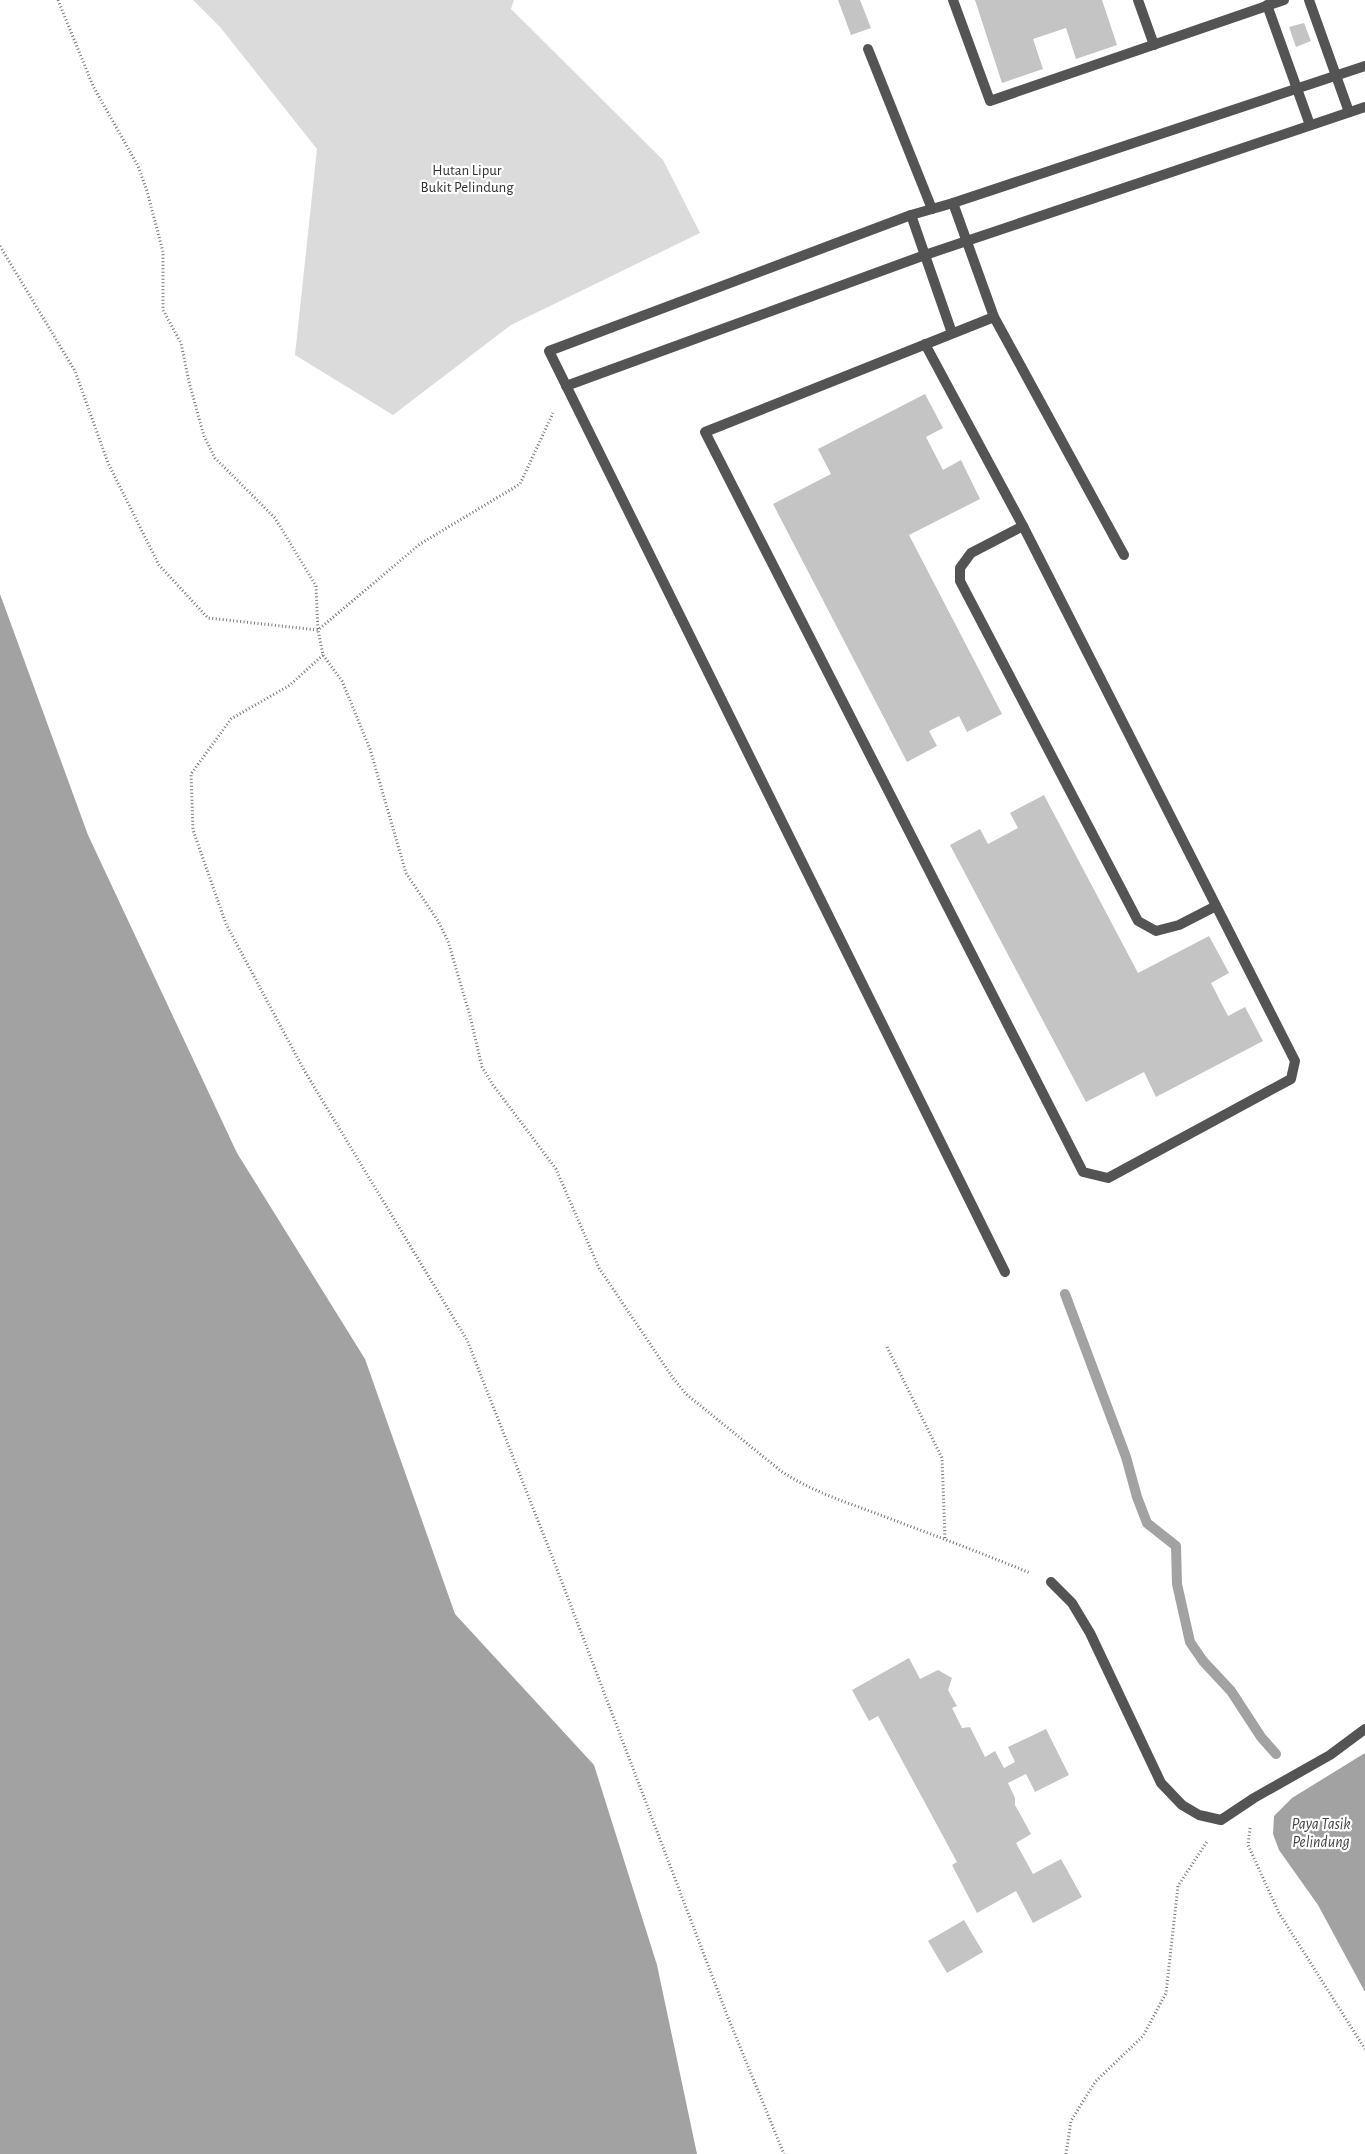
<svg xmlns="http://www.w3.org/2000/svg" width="1365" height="2154" viewBox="0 0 1365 2154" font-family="'Alegreya Sans',sans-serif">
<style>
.green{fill:#dbdbdb}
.water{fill:#a2a2a2}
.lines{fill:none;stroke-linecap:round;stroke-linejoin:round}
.stream{stroke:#a2a2a2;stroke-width:10}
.building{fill:#c4c4c4}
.path{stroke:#767676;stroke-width:3;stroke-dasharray:1 2.5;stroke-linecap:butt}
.lane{stroke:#545454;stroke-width:10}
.street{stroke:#545454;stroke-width:10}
.labels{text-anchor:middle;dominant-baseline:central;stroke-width:4.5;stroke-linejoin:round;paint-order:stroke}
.park-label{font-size:15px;fill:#323232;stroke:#fff}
.water-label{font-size:16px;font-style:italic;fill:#434343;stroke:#fff}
</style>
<rect width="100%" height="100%" fill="#fff"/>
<path class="green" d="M193,0H514L511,9L663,160L700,233L511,325L393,415L295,355L317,149L220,27Z"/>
<g class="water">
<path d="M0,594L88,835L237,1153L365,1359L455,1614L594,1765L657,1965L697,2154H0Z"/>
<path d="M1365,1753V1992L1318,1905L1279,1850L1273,1834L1274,1816L1292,1798Z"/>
</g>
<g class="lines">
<path class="stream" d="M1065,1294L1126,1457L1137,1497L1147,1523L1176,1546L1177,1584L1190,1642L1203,1661L1231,1691L1261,1737L1276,1754"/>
</g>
<g class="building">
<path d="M838,0H860L871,28L851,35Z"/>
<path d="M975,0H1102L1117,45L1076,59L1066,28L1033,39L1043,69L1002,83Z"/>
<path d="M1304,23L1311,41L1296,47L1289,27Z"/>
<path d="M925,394L943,428L926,437L943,470L961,460L980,499L909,535L1002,714L967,732L959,716L929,731L937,746L907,762L773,504L831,474L818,449Z"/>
<path d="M1044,795L1138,973L1209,936L1229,973L1211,983L1228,1016L1245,1007L1263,1041L1156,1097L1144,1072L1086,1102L950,845L980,829L988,844L1018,828L1010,813Z"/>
<path d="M909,1658L920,1679L938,1670L952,1678L948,1690L957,1706L952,1708L962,1728L970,1727L985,1757L995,1751L1004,1768L1015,1762L1008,1747L1046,1729L1069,1775L1035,1792L1026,1774L1008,1783L1015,1798V1805L1031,1834L1016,1843L1033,1874L1061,1859L1082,1897L1033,1923L1016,1891L977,1913L952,1865L957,1862L878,1716L869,1721L852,1690Z"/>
<path d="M964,1920L983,1952L947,1973L928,1941Z"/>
</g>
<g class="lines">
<g class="path">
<path d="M58,0L93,86L138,166L147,191L163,252V310L181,343L189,382L204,436L215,458L275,518L316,586L318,630L323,655L342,681L370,749L406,873L438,921L448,941L470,1016L482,1067L493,1085L556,1169L599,1268L673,1378L686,1394L781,1471C812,1492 849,1503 883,1516C933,1535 982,1553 1030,1573"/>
<path d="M0,246L75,371L108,463L159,565L208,618L318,630L420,544L520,484L553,413"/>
<path d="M323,655L290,685L231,719L191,774L193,830L226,924L304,1070L467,1340L555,1564L727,2015L784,2154"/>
<path d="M887,1347L942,1458L945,1538"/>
<path d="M1250,1828L1248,1845L1279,1913L1365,2049"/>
<path d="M1066,2154L1071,2121L1095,2082L1143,2036L1166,1993L1178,1886L1208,1840"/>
</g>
<g class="lane">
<path d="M953,0L990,101L1284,0"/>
<path d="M1138,0L1154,45"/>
<path d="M1309,0L1349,112"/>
<path d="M1267,5L1310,125"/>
<path d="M868,49L932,209"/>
<path d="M953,203L994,317L1124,555"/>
<path d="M911,215L952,333"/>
<path d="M925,344L1023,526L1295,1061L1291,1079L1108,1178L1083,1172L705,432L994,317"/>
<path d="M1023,526L971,553L960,568V581L1138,921L1156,931L1179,925L1216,906"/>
</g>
<g class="street">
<path d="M566,386L925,255L1365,107"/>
<path d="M1005,1272L549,351L911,215L953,203L1365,66"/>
<path d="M1051,1582L1072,1603L1090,1633L1161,1783L1182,1805L1199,1815L1221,1820L1254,1798L1330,1755L1365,1729"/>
</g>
</g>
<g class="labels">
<g class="park-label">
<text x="467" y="170">Hutan Lipur<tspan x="467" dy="17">Bukit Pelindung</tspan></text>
</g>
<g class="water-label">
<text x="1321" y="1824">Paya Tasik<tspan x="1321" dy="18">Pelindung</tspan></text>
</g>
</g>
</svg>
